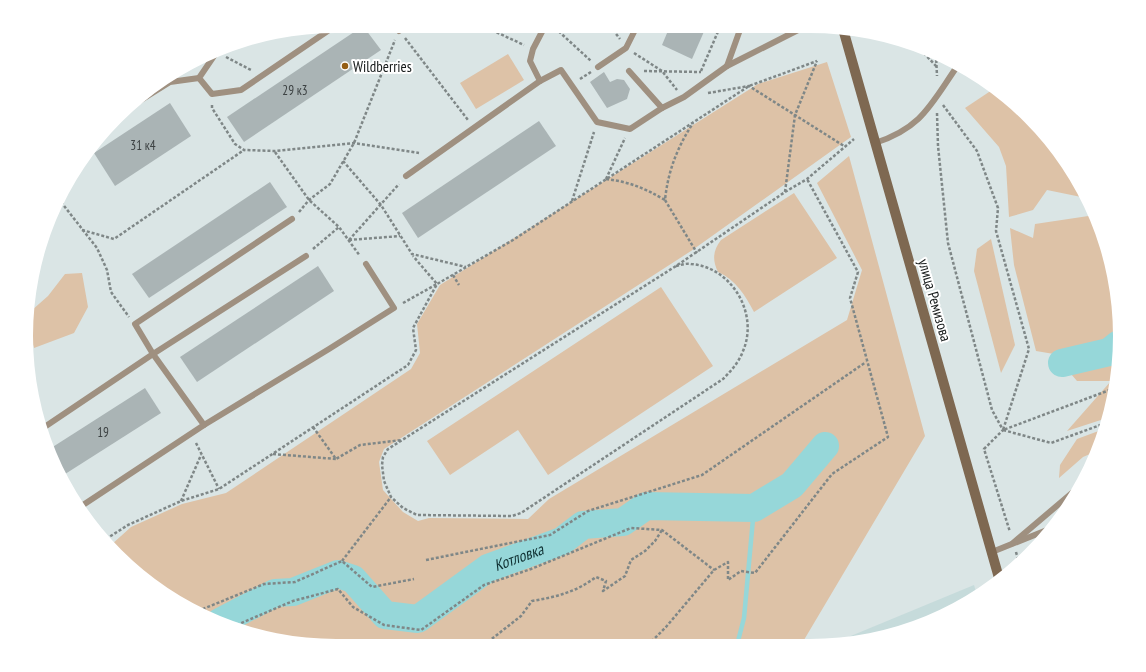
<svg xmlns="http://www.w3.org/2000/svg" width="1146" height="672" viewBox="0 0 1146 672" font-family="'PT Sans Narrow',sans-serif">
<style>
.built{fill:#c6dbdb}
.green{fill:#ddc2a7}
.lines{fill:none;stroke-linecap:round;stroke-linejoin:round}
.stream{stroke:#96d7d9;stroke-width:4.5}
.river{stroke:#96d7d9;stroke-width:28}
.building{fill:#aab4b5}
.path{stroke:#7f8787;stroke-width:2.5;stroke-dasharray:3 2;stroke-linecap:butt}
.lane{stroke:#9f9080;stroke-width:6}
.secondary{stroke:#7e6851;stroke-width:10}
.poi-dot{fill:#945e15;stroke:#fff;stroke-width:1.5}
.labels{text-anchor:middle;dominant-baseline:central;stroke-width:4;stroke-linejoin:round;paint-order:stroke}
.number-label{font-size:13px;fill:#3c4142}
.poi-label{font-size:15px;fill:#171b1b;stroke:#fff;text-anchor:start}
.street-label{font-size:15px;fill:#171b1b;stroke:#fff}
.water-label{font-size:16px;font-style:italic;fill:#0f3032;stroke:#fff}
</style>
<rect width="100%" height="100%" fill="#dae5e5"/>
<path class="built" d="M974,585L977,595L965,604L909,630L829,645Z"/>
<g class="green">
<path d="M508,54L524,80L476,109L460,83Z"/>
<path d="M827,62L851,137L691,251L384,449L379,462L383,490L403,512L418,521L429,518L528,519L549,499L847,320L862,270L817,183L849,156L925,436L801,645H315L236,629L164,594L111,545L131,527L182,504L226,493L411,369L420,353L417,324L440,285L758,84Z"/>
<path d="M995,88L1029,117L1068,164L1086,198L1047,190L1033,210L1009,217L1006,166L999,147L965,108Z"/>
<path d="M794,193L837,258L754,312C745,295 736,280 718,272C712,260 713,250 721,240Z"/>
<path d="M1095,215L1114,275L1120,336L1114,396L1107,418L1067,431L1111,381H1077L1054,354L1036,351L1014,265L1010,228L1033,238L1035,224Z"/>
<path d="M991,239L1015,345L1001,373L974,271L977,249Z"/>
<path d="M82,273L88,307L74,333L34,348L29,330L31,311L48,296L65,274Z"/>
<path d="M661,287L713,366L548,475L518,430L450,475L427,441Z"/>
<path d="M1104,429L1097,451L1083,457L1059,478L1060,465L1077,439Z"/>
</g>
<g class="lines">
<path class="stream" d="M737,645L744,618L754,508"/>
<g class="river">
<path d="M1062,363L1109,352L1119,344"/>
<path id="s1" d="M220,622L275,593L293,592L338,574L353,579L385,615L418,619L488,568L562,541L583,525L623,522L646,506L754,508L792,485L825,446"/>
</g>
</g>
<g class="building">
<path d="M363,26L381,50L244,142L227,117Z"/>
<path d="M670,26L706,27L692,59L662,45Z"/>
<path d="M604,72L610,82L617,79L624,80L630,89L627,99L607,108L590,82Z"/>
<path d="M170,103L191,136L115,186L94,153Z"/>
<path d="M539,121L556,146L418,238L402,213Z"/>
<path d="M270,182L287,207L149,298L132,274Z"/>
<path d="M318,266L334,291L197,382L180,357Z"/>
<path d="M145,388L161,413L62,476L48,450Z"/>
</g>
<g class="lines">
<g class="path">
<path d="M483,26L524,45"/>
<path d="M610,26L620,39"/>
<path d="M555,28L591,61"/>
<path d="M405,38L468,120"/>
<path d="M917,46L937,67"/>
<path d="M634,53L662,71L677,90"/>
<path d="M936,55L937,76"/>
<path d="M226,57L251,70"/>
<path d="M644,71L701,72"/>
<path d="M701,71L720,27"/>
<path d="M580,79L591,72"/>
<path d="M708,93L749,86L844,146"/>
<path d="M212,105V108L235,144L244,150L275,151L354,143L419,153"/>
<path d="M943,105L977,151L998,208L996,231L1029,349L1003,430"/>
<path d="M937,113L938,146L948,243L992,410L1003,430L984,449L1010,532"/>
<path d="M275,152L309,200L339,227L360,256"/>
<path d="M343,161L381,205L412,254L466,267"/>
<path d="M606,179C630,182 644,188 665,200C668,171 677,148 693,123"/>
<path d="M606,179L625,138"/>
<path d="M785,192L807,179L854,139"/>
<path d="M665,200L697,253"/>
<path d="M572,201L594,132"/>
<path d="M61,202L97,248L107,270L111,292L129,317"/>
<path d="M299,212L309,200L330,184L354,143L395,40"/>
<path d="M82,230L114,239L244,150"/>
<path d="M349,240L399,184"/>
<path d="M349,240L400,236"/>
<path d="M313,249L339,227"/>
<path d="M676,266C681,265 686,263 691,264C732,267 759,314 743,351C739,362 731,371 723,379L521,513L512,516L417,515L403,508L391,497L384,481L382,465L383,457L388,449L676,266L785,192L795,115L817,61"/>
<path d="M453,275L459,285"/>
<path d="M403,303L437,284L413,256"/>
<path d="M1106,423L1051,443L1003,430L1115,388"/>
<path d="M313,427L336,459L360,445L402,440"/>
<path d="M196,443L219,489"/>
<path d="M273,454L336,459"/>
<path d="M181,501L201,455"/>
<path d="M106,539L128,525L181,501L219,489L408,365L416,350L413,328L437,284L513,240L749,86L817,61"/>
<path d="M1016,552L1019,563"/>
<path d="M426,560L550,535L588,511L702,475L866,362"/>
<path d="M342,561L391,497"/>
<path d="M1019,563L1025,559"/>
<path d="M198,611L264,584L295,582L342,561L372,587L414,579"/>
<path d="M232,627L293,601L338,589L353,607L384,625L421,630L484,585L531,569L631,528L662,530L714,570"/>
<path d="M484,645L521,616L532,601C556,597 576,592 596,577L606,581L603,591L625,576L631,560L645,551L655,541L662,530"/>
<path d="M648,645L666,627L714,570L728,562V580L741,571L755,573L832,474L888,437L850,298L858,272L807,179"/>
</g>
<g class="lane">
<path d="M396,26L399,31"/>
<path d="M216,53L199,78L212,94L241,90L335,26"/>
<path d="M727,66L741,27"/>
<path d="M598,67L626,48L637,26"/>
<path d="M629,71L662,108"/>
<path d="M540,81L530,61L533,49L545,26"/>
<path d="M133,105L170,82L199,78"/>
<path d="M875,143C921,128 930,106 956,68"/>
<path d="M406,176L540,81L561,70L597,122L630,129L662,108L684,97L727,66L804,27"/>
<path d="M292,219L135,324L153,354L204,425L329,349L394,308L366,264"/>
<path d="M43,428L153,354L306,256"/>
<path d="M80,507L204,425"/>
<path d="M1013,543L1079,487"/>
<path d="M992,552L1052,528"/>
</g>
<path class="secondary" d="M843,29L999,578"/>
</g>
<circle class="poi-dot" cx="345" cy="66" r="4"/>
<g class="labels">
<g class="number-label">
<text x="295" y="90">29 к3</text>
<text x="143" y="145">31 к4</text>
<text x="103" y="432">19</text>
</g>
<g class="poi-label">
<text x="353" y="66">Wildberries</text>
</g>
<g class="street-label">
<text transform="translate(935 300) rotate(74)">улица Ремизова</text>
</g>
<g class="water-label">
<text stroke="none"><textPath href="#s1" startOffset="345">Котловка</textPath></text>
</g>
</g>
<path d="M0 0H1146V672H0ZM336 33H810A303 303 0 0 1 1113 336V336A303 303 0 0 1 810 639H336A303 303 0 0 1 33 336V336A303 303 0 0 1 336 33Z" fill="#fff" fill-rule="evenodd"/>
</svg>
